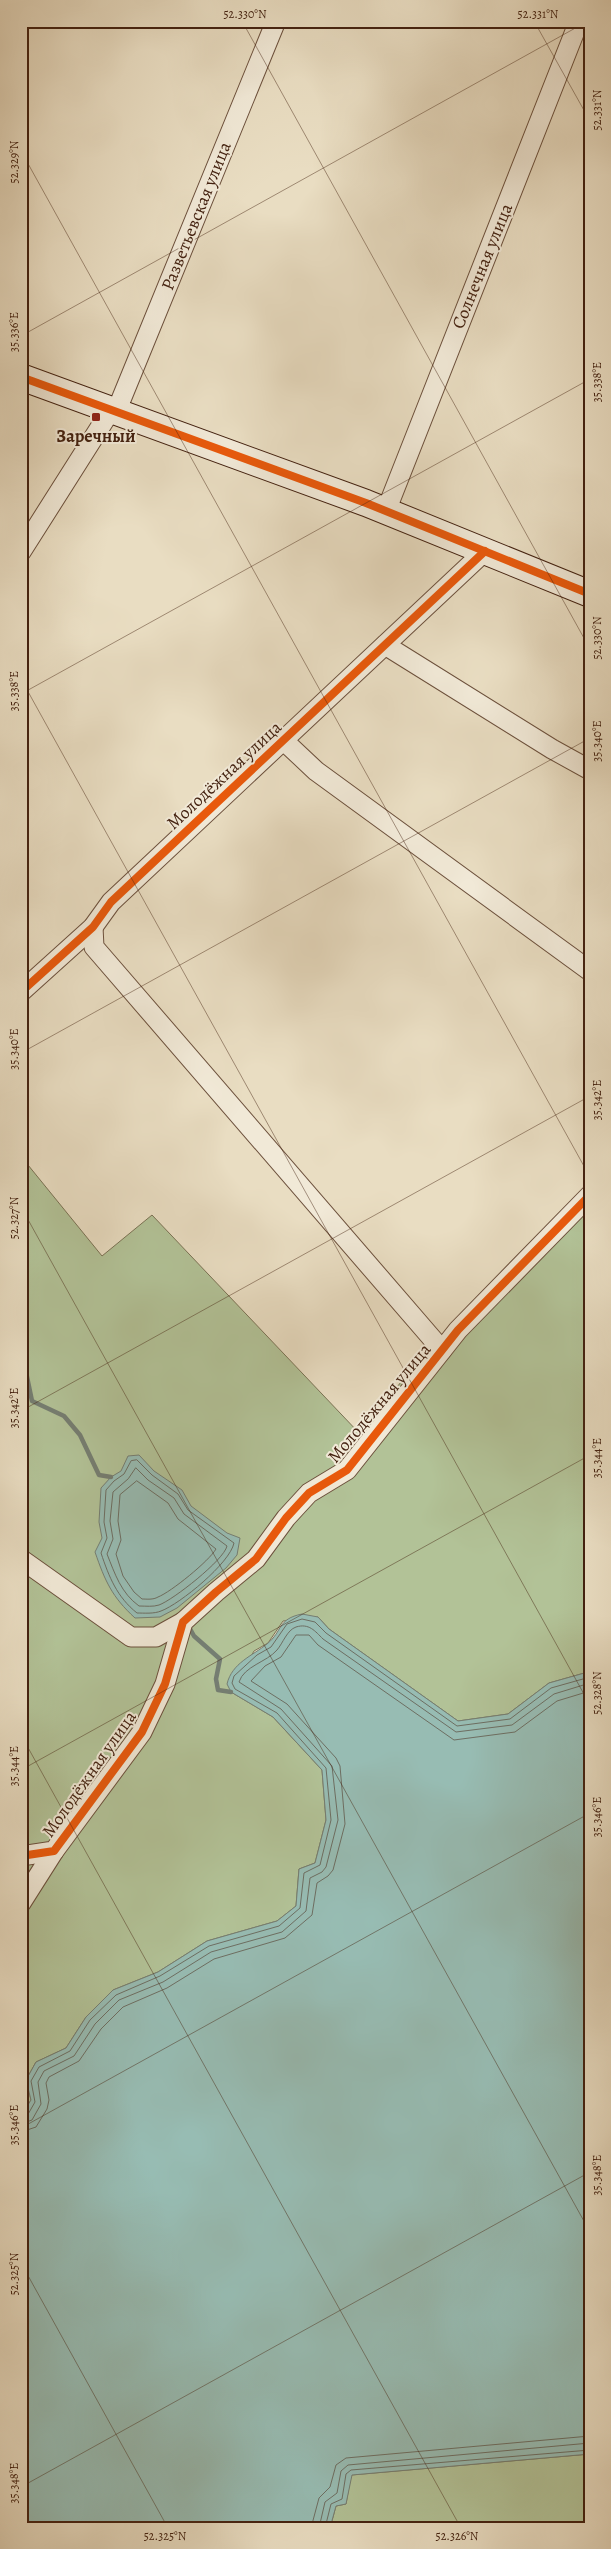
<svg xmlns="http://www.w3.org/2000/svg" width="611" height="2549" viewBox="0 0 611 2549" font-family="Alegreya,serif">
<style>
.green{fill:#b2c297;stroke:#7a7254}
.water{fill:#97bcb3;stroke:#757e72}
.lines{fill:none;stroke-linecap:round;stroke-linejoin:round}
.shore{stroke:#6d6e62;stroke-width:1}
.stream{stroke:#757e72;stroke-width:4.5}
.street-casing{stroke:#6c503c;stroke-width:21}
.secondary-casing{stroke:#432110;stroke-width:28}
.street{stroke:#f1e9d7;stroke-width:19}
.secondary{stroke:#f1e9d7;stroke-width:26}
.cycleway-casing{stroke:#f1e9d7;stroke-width:11}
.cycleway{stroke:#e8590c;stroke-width:8}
.ticks{fill:none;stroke:#432110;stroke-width:1;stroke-opacity:0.45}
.poi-dot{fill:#8f2418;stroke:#f1e9d7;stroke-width:2}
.labels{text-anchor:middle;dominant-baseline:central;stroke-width:4;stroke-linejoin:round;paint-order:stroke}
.street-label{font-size:18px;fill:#432110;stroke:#f1e9d7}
.poi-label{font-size:18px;font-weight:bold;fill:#432110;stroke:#f1e9d7}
.neatline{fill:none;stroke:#432110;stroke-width:2}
.ticks-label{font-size:12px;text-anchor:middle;fill:#432110}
</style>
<rect width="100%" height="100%" fill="#e9ddc2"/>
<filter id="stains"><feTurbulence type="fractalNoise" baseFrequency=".004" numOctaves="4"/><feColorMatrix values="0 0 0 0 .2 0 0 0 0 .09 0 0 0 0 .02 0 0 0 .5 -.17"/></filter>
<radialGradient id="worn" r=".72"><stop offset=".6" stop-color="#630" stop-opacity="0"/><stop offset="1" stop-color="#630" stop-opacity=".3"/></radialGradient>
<g class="green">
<path d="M28,1165L102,1256L152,1215L360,1434L427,1349L442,1361L467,1331L590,1207V1667L588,1672L549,1683L508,1714L458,1721L329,1629L318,1617L283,1621L268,1643L254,1651L231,1692L273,1717L322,1770L326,1820L315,1863L299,1869L296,1906L277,1921L207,1941L158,1972L113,1990L86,2017L66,2048L36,2062L26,2080L31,2100L21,2116V1170Z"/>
<path d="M590,2454V2528H330L336,2506L346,2504L351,2475Z"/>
</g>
<g class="water">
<path d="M139,1455L154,1471L182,1490L191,1506L227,1533L240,1538L237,1555L226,1568L177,1608L160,1617L135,1618C112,1597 105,1581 95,1552L102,1538L99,1522L101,1488L111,1477L121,1471L128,1456Z"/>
<path d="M302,1614L318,1617L329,1629L458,1721L508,1714L549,1683L588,1672L590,1667V2454L352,2475L346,2504L336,2506L330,2528H21V2116L31,2100L26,2080L36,2062L66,2048L86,2017L113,1990L158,1972L207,1941L277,1921L296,1906L299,1869L315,1863L326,1820L322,1770L273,1717L231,1692L227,1684C232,1663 252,1656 267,1644C283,1631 277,1619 302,1614Z"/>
</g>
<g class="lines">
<g class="shore">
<path d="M137,1460L152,1475L178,1494L188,1510L234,1543C230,1563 180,1604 161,1611C154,1614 144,1613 137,1613C117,1597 109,1577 101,1553L107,1538L104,1522L106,1490L114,1481L124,1474L131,1461Z"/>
<path d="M136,1468L148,1480L174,1498L184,1514L227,1546C224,1560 173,1600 159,1605C153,1607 146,1606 139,1606C121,1593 115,1574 107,1554L113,1539L110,1521L113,1492L128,1479Z"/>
<path d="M137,1481L168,1503L178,1519L216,1549C209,1561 171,1592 158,1597C153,1600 147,1599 142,1599L134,1592L123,1576L116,1554L121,1540L118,1521L120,1495Z"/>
<path d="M21,2118L27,2116L35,2102L31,2081L39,2067L70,2051L90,2020L116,1995L160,1976L209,1946L279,1926L300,1908L304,1873L320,1865L331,1820L326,1768L277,1713L235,1689L232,1683L234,1676L257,1655L271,1647L287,1624L302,1619L315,1622L326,1633L457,1726L510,1719L551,1688L590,1677"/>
<path d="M21,2124L32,2120L41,2104L38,2082L44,2071L74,2056L95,2024L119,2000L163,1982L211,1952L282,1932L306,1911L310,1878L322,1872L326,1867L338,1820L332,1766L281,1709L239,1682C244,1666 267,1662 277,1650C283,1643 287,1630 296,1627C309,1623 315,1631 323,1639L456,1732L512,1725L554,1694L590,1683"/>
<path d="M21,2132L36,2127L47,2109L49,2100L46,2083L49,2077L79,2061L101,2029L123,2007L167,1988L214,1959L285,1938L312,1915L317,1883L328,1876L333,1870L345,1824L340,1766L336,1758L287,1704L251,1681L265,1666L281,1657L296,1635H309L318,1645L454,1740L515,1732L557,1701L590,1691"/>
<path d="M311,2528L319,2498L330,2487L336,2465L346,2458L590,2436"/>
<path d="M319,2528L325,2502L337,2493L341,2471L348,2465L590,2443"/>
<path d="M325,2528L331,2504L342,2499L346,2474L351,2470L590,2450"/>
</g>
<g class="stream">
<path d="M21,1362L26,1372L32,1401L64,1416L80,1435L99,1475L111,1477"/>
<path d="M189,1627L194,1636L220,1659L216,1679L218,1690L231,1692"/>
</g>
<defs>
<g id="street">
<path d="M116,412L276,21"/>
<path d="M386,511L579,21"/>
<path d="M21,552L111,410"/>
<path d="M385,645L552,749L590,770"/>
<path d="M283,740L316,771L590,971"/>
<path d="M93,927L94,947L442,1350"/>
<path d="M21,992L93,927L111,902L485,551"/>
<path d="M21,1559L131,1637H156L183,1622"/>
<path d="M21,1856L54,1851L142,1732L165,1684L183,1622L216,1592L256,1559L286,1518L309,1493L347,1470L458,1330L590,1195"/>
<path d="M21,1903L54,1851"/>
</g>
<path id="secondary" d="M21,377L366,503L590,594"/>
</defs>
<use href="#street" class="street-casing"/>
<use href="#secondary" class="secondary-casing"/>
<use href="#street" class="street"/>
<use href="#secondary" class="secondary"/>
<defs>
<g id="cycleway">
<path d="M21,377L366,503L590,594"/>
<path d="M21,992L93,927L111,902L485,551"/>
<path d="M21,1856L54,1851L142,1732L165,1684L183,1622L216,1592L256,1559L286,1518L309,1493L347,1470L458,1330L590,1195"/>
</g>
</defs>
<use href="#cycleway" class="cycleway-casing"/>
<use href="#cycleway" class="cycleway"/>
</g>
<path class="ticks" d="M242,21L590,649M534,21L590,121M21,151L590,1177M21,336L588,21M21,679L590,1705M21,694L590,379M21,1053L590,738M21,1207L590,2232M21,1411L590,1096M21,1735L461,2528M21,1770L590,1455M21,2128L590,1813M21,2263L168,2528M21,2487L590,2172"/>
<rect class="poi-dot" x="91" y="412" width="10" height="10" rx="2.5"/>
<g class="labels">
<g class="street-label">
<text transform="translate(196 216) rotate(-68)">Разветьевская улица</text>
<text transform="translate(482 266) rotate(-68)">Солнечная улица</text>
<text transform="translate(224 775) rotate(-43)">Молодёжная улица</text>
<text transform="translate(379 1403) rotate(-50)">Молодёжная улица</text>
<text transform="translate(89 1774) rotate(-55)">Молодёжная улица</text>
</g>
<g class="poi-label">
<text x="96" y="436">Заречный</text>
</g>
</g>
<rect width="611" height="2549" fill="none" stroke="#e9ddc2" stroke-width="55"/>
<rect x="28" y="28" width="556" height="2494" class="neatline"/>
<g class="ticks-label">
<text x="245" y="18">52.330°N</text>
<text x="538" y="18">52.331°N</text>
<text transform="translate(597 110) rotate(-90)" y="4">52.331°N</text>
<text transform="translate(14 162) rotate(-90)" y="4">52.329°N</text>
<text transform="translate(14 332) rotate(-90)" y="4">35.336°E</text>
<text transform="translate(597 382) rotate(-90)" y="4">35.338°E</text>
<text transform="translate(597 638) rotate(-90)" y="4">52.330°N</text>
<text transform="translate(14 691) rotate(-90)" y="4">35.338°E</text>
<text transform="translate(597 741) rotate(-90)" y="4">35.340°E</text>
<text transform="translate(14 1049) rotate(-90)" y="4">35.340°E</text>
<text transform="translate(597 1100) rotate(-90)" y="4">35.342°E</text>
<text transform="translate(14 1218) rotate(-90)" y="4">52.327°N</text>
<text transform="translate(14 1408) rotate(-90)" y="4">35.342°E</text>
<text transform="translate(597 1458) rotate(-90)" y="4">35.344°E</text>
<text transform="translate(597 1693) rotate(-90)" y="4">52.328°N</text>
<text transform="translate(14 1766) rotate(-90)" y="4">35.344°E</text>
<text transform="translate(597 1817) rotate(-90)" y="4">35.346°E</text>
<text transform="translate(14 2125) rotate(-90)" y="4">35.346°E</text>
<text transform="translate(597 2175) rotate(-90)" y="4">35.348°E</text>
<text transform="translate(14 2274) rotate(-90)" y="4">52.325°N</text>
<text transform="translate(14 2483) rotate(-90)" y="4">35.348°E</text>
<text x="165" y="2540">52.325°N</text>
<text x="457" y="2540">52.326°N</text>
</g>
<rect width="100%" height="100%" filter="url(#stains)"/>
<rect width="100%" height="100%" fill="url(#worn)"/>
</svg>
